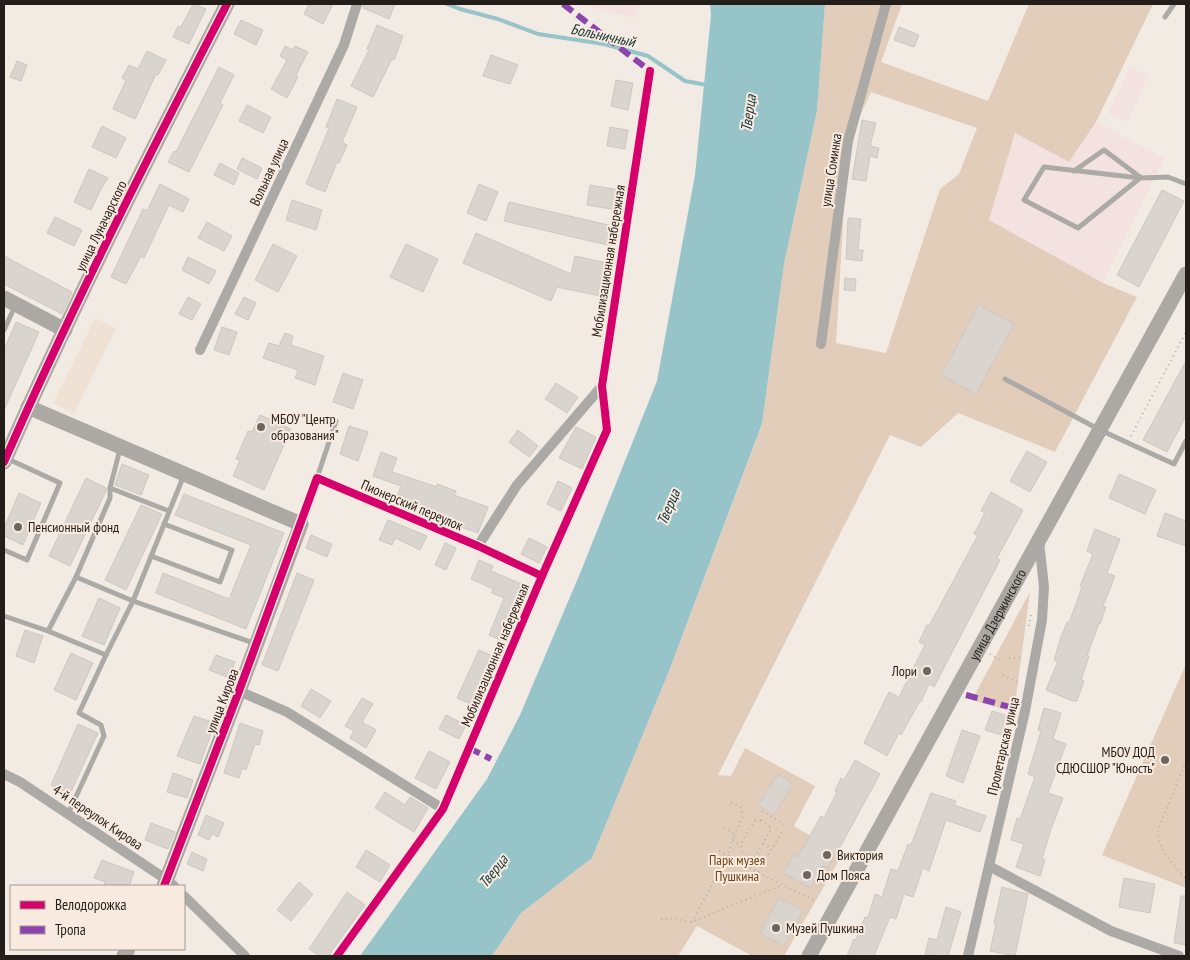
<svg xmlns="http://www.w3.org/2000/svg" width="1190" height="960" viewBox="0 0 1190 960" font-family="'PT Sans Narrow',sans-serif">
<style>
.built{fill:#efe1d4}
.industrial{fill:#f4e2e1}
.green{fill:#e2cdba;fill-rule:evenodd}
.water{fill:#96c4c9}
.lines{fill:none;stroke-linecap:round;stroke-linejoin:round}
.stream{stroke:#96c4c9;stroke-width:4}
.building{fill:#dad4cf;stroke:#cdc7c2}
.path{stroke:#b3afad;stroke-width:2;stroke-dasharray:1 4;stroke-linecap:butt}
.lane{stroke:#acaaa7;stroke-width:5}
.street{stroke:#acaaa7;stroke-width:10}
.secondary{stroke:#aca8a4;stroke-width:15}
.quiet{stroke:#8e44ad;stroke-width:6;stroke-dasharray:12 6;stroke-linecap:butt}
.cycleway-casing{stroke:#f8eade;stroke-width:11}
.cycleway{stroke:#d6006c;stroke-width:8}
.poi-dot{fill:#6b6660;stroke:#f8eade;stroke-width:2}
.labels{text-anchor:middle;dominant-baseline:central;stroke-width:4;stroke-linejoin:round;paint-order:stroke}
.street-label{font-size:14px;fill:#231e19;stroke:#f8eade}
.poi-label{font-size:14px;fill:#231e19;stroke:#f8eade;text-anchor:start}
.park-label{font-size:14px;fill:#6d4417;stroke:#f8eade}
.water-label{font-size:15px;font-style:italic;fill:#113539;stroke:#f8eade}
</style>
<rect width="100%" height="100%" fill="#f2ebe4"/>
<path class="built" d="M95,318L116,328L74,414L53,403Z"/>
<g class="industrial">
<path d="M576,4H639L635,18Z"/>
<path d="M1130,67L1148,76L1127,122L1108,113Z"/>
<path d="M1096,122L1164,158L1103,283L989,220L1015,133L1069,162Z"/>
</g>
<g class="green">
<path d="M825,4H902L881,62L988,101L1029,4H1153L1096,122L1069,162L1015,133L989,220L1103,283L1137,297L1055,452L958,413L921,447L890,435L718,775L731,776L745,748L815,786L794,826L842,855L784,956H752L697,926L678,956H492L521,913L592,858L669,671L762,425L784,264L817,111ZM871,92L977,128L959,174L940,189L886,353L836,343L848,141Z"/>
<path d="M1030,592L1014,712L972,700Z"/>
<path d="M1186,664V888L1102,855Z"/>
</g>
<path class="water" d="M710,4H825L817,111L784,264L762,424L669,671L592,858L521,913L492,956H360L487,779L520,715L581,571L657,381L695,175L711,15Z"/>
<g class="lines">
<path class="stream" d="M447,4L460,9L498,19L538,34L604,44L648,56L685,81L707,85"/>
</g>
<g class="building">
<path d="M193,4L206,9L189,44L173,37L178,26L181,27Z"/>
<path d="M309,4H333L323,24L304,14Z"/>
<path d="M364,4H395L389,19L363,8Z"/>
<path d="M241,20L263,30L256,45L234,34Z"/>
<path d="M377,25L403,36L394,60L392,59L373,97L351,86L369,50L367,49Z"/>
<path d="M899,27L919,35L914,47L894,40Z"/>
<path d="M285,46L293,50L295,46L308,52L296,75L298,77L287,98L271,89L287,60L280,56Z"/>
<path d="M147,51L166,60L158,75L156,74L135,119L113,109L126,80L122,78L129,65L138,69Z"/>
<path d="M491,55L518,65L510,84L483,76Z"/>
<path d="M17,61L27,65L21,81L10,77Z"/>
<path d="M219,67L234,75L220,103L223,105L189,172L168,162L174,151L176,152Z"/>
<path d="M616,80L633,83L628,110L611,106Z"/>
<path d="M337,99L357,107L342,142L347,145L339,163L337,162L325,192L306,184L329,128L326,127Z"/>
<path d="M247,105L271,117L263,133L239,121Z"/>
<path d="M862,120L876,123L870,146L879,148L877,158L870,156L866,181L852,179Z"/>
<path d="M102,126L126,138L116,158L92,147Z"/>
<path d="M610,127L628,130L625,149L607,146Z"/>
<path d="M242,158L262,168L257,179L237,169Z"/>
<path d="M220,163L239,173L234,185L214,175Z"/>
<path d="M89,169L108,178L101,189L91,210L74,202Z"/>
<path d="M160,184L189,199L183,212L169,205L144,258L141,256L126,284L111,277L143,209L147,211Z"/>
<path d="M479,184L498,192L486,221L467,213Z"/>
<path d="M590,185L620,190L617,210L587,205Z"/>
<path d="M1162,190L1184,201L1139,287L1117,275Z"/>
<path d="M292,200L322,210L316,230L286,220Z"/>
<path d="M509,202L617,227L612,246L504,221Z"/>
<path d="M55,217L82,230L74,246L47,233Z"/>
<path d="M848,218L861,219L858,250H863L862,261L846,259Z"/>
<path d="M207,222L232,236L224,251L198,238Z"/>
<path d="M476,233L571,274L575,256L612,264L605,297L557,287L551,301L463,263Z"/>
<path d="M273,244L297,256L278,292L255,280Z"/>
<path d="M406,244L438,259L423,292L390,277Z"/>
<path d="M4,256L72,292L62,314L4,284Z"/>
<path d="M188,257L216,271L209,284L182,270Z"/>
<path d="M845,278L856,279L855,291L844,290Z"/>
<path d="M188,297L201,304L192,320L179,314Z"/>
<path d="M244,297L256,303L248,320L235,314Z"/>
<path d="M979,305L1014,324L976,394L941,375Z"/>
<path d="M16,322L39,332L4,410V350Z"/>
<path d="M222,327L237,332L229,355L214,350Z"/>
<path d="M285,333L293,336L291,345L324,356L315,385L295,378L298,370L263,358L269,343L279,346Z"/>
<path d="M1186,361V416L1167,452L1143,440Z"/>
<path d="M343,373L363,380L353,409L333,402Z"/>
<path d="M556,383L578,397L567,413L545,399Z"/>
<path d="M260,415L291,429L264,490L233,476L240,460L236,459L248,431L252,432Z"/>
<path d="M349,426L368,432L358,461L340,454Z"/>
<path d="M576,427L596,437L582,469L559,458Z"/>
<path d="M518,430L538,446L529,457L509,442Z"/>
<path d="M1027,451L1047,462L1030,492L1010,481Z"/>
<path d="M381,452L397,458L392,472L437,487V484L456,491L454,495L488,507L478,533L461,527V525L428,513L429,508L397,496L401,486L373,476Z"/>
<path d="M122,464L149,475L141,495L115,485Z"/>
<path d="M1119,474L1156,490L1145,514L1109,498Z"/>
<path d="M86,478L106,488V491L70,566L49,556Z"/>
<path d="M558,481L572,488L561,511L547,504Z"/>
<path d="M991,492L1023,510L997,558L1000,560L934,687L929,684L921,702L920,701L901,735L899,733L887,756L864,743L889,692L899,697L925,645L919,642L927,625L929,626L978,535L974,534L985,513L981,511Z"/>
<path d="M19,493L41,503L23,545L4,536V528Z"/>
<path d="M184,494L284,533L246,629L156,593L163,573L229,599L251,545L175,515Z"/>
<path d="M141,505L162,514L126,590L105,580Z"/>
<path d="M1165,513L1186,521V546L1157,536Z"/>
<path d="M388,520L427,536L420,550L395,538L392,545L379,540Z"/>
<path d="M1095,529L1120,539L1107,573L1115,576L1103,606L1106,607L1100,624L1099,623L1087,656H1089L1081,680L1084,681L1077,701H1073L1046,690L1058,661L1054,660L1061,637L1067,622L1069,623L1082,587L1080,586L1093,554L1087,551Z"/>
<path d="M311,535L332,544L327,557L306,548Z"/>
<path d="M529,538L547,547L539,563L521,554Z"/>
<path d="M445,543L456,548L446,570L435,565Z"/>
<path d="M479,560L493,566L491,571L529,587L505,642L489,635L504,598L492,593L493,589L471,579Z"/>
<path d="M297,573L314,580L278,671L262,665Z"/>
<path d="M99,598L120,608L104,645L82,636Z"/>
<path d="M25,630L43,636L34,663L16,656Z"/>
<path d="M479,650L497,658L475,706L457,698Z"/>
<path d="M71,653L93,663L76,700L54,690Z"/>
<path d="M216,655L235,662L229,678L209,670Z"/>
<path d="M311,689L331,701L320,718L301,706Z"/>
<path d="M362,698L373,704L362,722L376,730L366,748L350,738L354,731L345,726Z"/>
<path d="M1044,708L1061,713L1053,739L1066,744L1048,793L1063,798L1051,829L1042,859L1045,860L1040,876L1016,867L1024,844L1011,840L1017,818L1020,819L1035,777L1028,774L1041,731L1038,730Z"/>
<path d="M992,711L1008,716L1002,735L985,730Z"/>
<path d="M446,715L466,725L459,739L439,729Z"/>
<path d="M194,716L215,723L200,764L177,756Z"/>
<path d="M240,723L263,731L259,745L255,744L246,770L242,768L239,778L224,773Z"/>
<path d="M78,724L98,733L70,794L51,785Z"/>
<path d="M962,730L980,736L963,783L946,776Z"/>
<path d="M429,751L450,762L436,789L415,778Z"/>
<path d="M855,760L880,774L839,849L827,868L823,866L811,888L783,873L794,854L798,857L821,816L824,818L837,792L835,791L841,778L844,780Z"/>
<path d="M173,773L193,780L187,798L167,792Z"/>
<path d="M778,774L793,784L774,815L758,805Z"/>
<path d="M385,792L405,805L410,797L428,808L414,832L375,808Z"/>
<path d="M931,793L956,801L954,805L986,816L980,832L946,820L929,871L923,868L913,897L904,894L896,919L890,917L874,956H847L854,939L856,940L865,917L868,918L875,894L882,897L891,869L898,871L908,844L911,845Z"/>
<path d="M206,815L224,823L218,837L212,834L209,840L198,835Z"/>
<path d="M151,823L175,832L168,849L145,840Z"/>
<path d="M366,850L390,865L380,882L356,867Z"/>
<path d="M192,852L207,859L203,871L187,864Z"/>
<path d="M102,860L134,872L129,886H104L105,882L94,878Z"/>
<path d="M1124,878L1155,884L1150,913L1119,907Z"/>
<path d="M299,882L313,894L291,921L277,910Z"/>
<path d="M1002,887L1028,894L1015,956L990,951L996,924L994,923Z"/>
<path d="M347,892L365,905L331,952L330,956H320L309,949Z"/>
<path d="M1181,896H1186V945L1174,943Z"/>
<path d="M779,898L803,911L784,946L760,933Z"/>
<path d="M946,907L961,912L948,956H937L925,954L929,938L937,940Z"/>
</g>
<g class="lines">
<g class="path">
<path d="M1131,436L1186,332"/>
<path d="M1029,626L1031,614"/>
<path d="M990,654L1003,662"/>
<path d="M1009,658H1024"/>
<path d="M1003,675L1019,683"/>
<path d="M1186,761L1158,830L1159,842L1166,856L1186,879"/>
<path d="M731,803L740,807L743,816L734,836"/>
<path d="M762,811L787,826"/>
<path d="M761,820L770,827V831L755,857L745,856C735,844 748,832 755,821Z"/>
<path d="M724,828L732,832L734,836L727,856"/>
<path d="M733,840L740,845"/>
<path d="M763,844L772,849"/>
<path d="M719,851L782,885L814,900"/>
<path d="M758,872L783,830"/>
<path d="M661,919L678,918L683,921L692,922L782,885"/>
<path d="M692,922L717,875L730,858"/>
</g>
<g class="lane">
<path d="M1165,17L1174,4"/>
<path d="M1074,171L1104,150L1140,177"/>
<path d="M1140,178L1078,228L1024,200L1044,167L1140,178L1168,177L1186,184"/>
<path d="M4,330L15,306"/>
<path d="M1005,379L1100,430L1174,464L1186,441"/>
<path d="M120,449L110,488L169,511"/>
<path d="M184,475L133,601L256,644"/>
<path d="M317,478L336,421"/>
<path d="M4,550L27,560L60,483L6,458"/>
<path d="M151,556L220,582L232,550L164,524"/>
<path d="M76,577L110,498V488"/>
<path d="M4,616L48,631L76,577L133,601L106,655L48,631"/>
<path d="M68,814L104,736L101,725L79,713L106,655"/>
</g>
<g class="street">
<path d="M821,344L848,141L886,4"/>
<path d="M200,350L344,45L357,4"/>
<path d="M301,524L317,478L478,546L542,576"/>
<path d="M478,546L517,485L602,386"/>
<path d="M239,691L287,712L443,809"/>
<path d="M4,774L20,782L167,880L174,886"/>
<path d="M989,866L1111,931L1179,956"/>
<path d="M184,896L245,956"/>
<path d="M337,956L443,809L542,576L607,430L602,386L650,71"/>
<path d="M968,956L1025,711L1042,620L1044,587L1039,541"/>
</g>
<g class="secondary">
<path d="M4,298L65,330"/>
<path d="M28,407L301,524L239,691L164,886"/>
<path d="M4,462C72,307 149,155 227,4"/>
<path d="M124,956L128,949"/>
<path id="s1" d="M809,956L1186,274"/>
</g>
<g class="quiet">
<path d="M563,4L650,71"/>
<path d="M966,695L1017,709"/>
<path d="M469,748L491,759"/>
</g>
<defs>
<g id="cycleway">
<path d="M4,462C72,307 149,155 227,4"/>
<path d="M164,886L239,691L317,478L478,546L542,576"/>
<path d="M337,956L443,809L542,576L607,430L602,386L650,71"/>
</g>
</defs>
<use href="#cycleway" class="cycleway-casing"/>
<use href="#cycleway" class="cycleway"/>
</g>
<g class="poi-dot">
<circle cx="261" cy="427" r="5"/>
<circle cx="18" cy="527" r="5"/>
<circle cx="927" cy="671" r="5"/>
<circle cx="1165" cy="760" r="5"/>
<circle cx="827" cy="855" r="5"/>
<circle cx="807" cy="875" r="5"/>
<circle cx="776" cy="928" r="5"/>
</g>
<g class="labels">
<g class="street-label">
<text transform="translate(831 170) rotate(-81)">улица Соминка</text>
<text transform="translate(269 172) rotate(-65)">Вольная улица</text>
<text transform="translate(101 226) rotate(-64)">улица Луначарского</text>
<text transform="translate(608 261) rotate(-81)">Мобилизационная набережная</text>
<text transform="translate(412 505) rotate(23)">Пионерский переулок</text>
<text stroke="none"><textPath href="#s1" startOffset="390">улица Дзержинского</textPath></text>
<text transform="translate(495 655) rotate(-67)">Мобилизационная набережная</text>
<text transform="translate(222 701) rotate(-69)">улица Кирова</text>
<text transform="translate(1003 746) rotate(-77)">Пролетарская улица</text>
<text transform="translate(98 817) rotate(34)">4-й переулок Кирова</text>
</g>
<g class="poi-label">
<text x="271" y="419">МБОУ "Центр<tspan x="271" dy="16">образования"</tspan></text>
<text x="28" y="527">Пенсионный фонд</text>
<text x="917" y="671" text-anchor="end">Лори</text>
<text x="1155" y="752" text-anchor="end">МБОУ ДОД<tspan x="1155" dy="16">СДЮСШОР "Юность"</tspan></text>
<text x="837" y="855">Виктория</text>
<text x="817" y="875">Дом Пояса</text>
<text x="786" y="928">Музей Пушкина</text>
</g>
<g class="park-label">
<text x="737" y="860">Парк музея<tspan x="737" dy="16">Пушкина</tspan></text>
</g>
<g class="water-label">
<text transform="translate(603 35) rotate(12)">Больничный</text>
<text transform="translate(748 113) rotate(-82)">Тверца</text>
<text transform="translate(668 507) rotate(-67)">Тверца</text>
<text transform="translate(493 871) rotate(-51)">Тверца</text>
</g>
</g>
<rect width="1190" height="960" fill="none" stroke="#231e19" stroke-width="10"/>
<rect x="10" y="885" width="175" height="65" fill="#f8eade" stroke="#a3988f"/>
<rect x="20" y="901" width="25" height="8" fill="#d6006c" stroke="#a3988f"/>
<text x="55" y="910" font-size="15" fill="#231e19">Велодорожка</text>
<rect x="20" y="926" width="25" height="8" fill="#8e44ad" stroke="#a3988f"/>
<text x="55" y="935" font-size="15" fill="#231e19">Тропа</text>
</svg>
